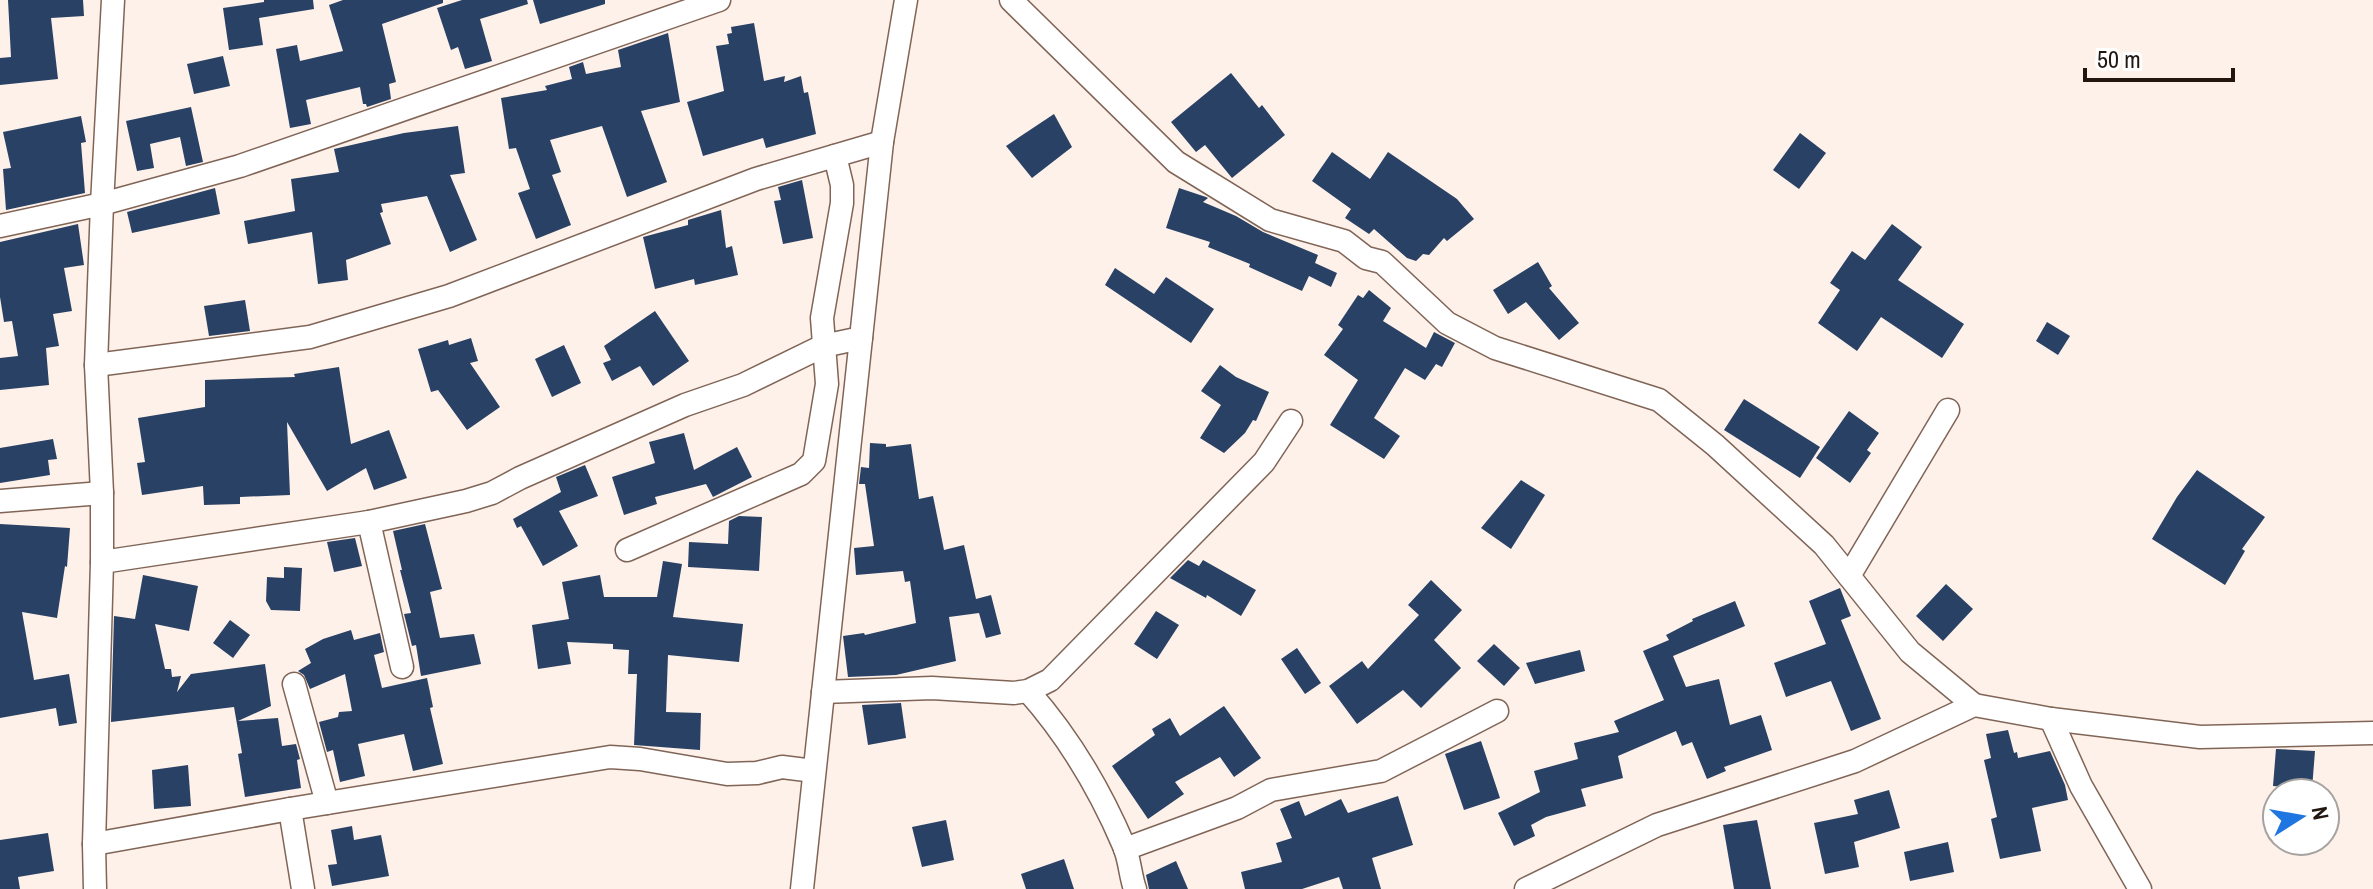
<svg xmlns="http://www.w3.org/2000/svg" width="2373" height="889" viewBox="0 0 2373 889" font-family="'Archivo Narrow',sans-serif">
<style>
.building{fill:#284164}
.lines{fill:none;stroke-linecap:round;stroke-linejoin:round}
.minor-casing{stroke:#806557;stroke-width:25}
.minor{stroke:#fff;stroke-width:22}
</style>
<rect width="100%" height="100%" fill="#fef1ea"/>
<g class="building">
<path d="M8,0H83L84,16L51,18L58,79L0,85V58L11,57Z"/>
<path d="M264,0H313L314,9L259,18L263,45L229,50L223,8L264,2Z"/>
<path d="M343,0H443V3L382,24L396,82L389,84L391,99L367,107L366,104H363L360,87L306,100L311,124L290,128L276,49L297,45L300,61L343,51L329,5Z"/>
<path d="M462,0H527L528,4L480,19L492,61L465,69L458,47L451,50L437,8Z"/>
<path d="M533,0H605V4L540,24Z"/>
<path d="M754,23L764,81L785,76L784,82L801,76L804,93L808,92L816,134L766,148L763,138L703,156L687,102L724,91L716,46L729,44L727,34L732,33L731,27Z"/>
<path d="M668,33L680,102L641,111L667,182L627,197L602,126L550,140L561,172L552,175L571,225L536,239L518,193L530,189L516,148L509,149L501,98L547,90L545,86L572,79L569,67L583,62L586,74L621,67L618,50Z"/>
<path d="M223,56L230,86L194,94L187,64Z"/>
<path d="M1231,73L1259,108L1262,105L1285,135L1232,178L1205,145L1196,152L1171,122Z"/>
<path d="M191,107L203,162L186,166L180,137L150,144L154,168L137,171L126,121Z"/>
<path d="M1054,114L1072,147L1032,178L1006,146Z"/>
<path d="M81,116L86,142L81,143L85,193L6,210L3,169L11,168L3,132Z"/>
<path d="M458,126L465,173L450,175L477,240L450,252L427,196L381,204L383,212L380,213L391,244L346,260L348,280L318,284L312,232L248,244L244,221L295,211L291,179L339,172L334,149L404,133Z"/>
<path d="M1800,133L1826,153L1799,189L1773,170Z"/>
<path d="M1332,152L1370,179L1388,152L1457,199L1474,219L1447,241L1444,238L1429,255L1423,254L1416,261L1407,258L1374,229L1369,234L1345,218L1351,209L1312,181Z"/>
<path d="M802,180L813,238L783,244L774,201L781,200L778,187Z"/>
<path d="M215,188L220,214L132,233L127,212Z"/>
<path d="M1179,188L1206,197L1208,198L1203,202L1236,216L1263,232L1318,255L1315,263L1337,273L1331,287L1309,276L1302,291L1249,267L1250,264L1208,247L1210,242L1166,228Z"/>
<path d="M721,210L726,248L732,246L738,275L695,285L694,279L655,289L643,237L688,225V220Z"/>
<path d="M78,224L84,265L64,268L72,311L53,314L59,346L46,348L49,385L0,390V358L18,356L12,321L4,322L0,297V242Z"/>
<path d="M1892,224L1922,247L1898,280L1964,324L1942,358L1881,317L1857,351L1818,323L1840,290L1830,283L1852,251L1865,260Z"/>
<path d="M1538,262L1552,286L1549,288L1579,323L1559,340L1526,302L1508,314L1493,290Z"/>
<path d="M1115,268L1154,294L1166,277L1214,309L1191,343L1105,285Z"/>
<path d="M1369,290L1391,308L1383,321L1426,348L1434,332L1455,343L1442,367L1436,364L1425,380L1405,368L1374,418L1400,436L1384,459L1330,425L1358,380L1324,355L1343,329L1338,325L1358,295L1363,298Z"/>
<path d="M245,300L250,331L209,336L204,306Z"/>
<path d="M655,311L689,361L653,386L640,366L612,381L603,363L611,360L604,346Z"/>
<path d="M2047,322L2070,336L2058,355L2036,341Z"/>
<path d="M471,338L478,361L470,363L500,407L467,430L438,390L431,392L418,349L448,340L449,345Z"/>
<path d="M564,345L581,383L552,397L535,359Z"/>
<path d="M1220,365L1236,377L1269,392L1256,421L1253,420L1245,433L1224,453L1200,438L1221,405L1201,391Z"/>
<path d="M339,367L351,444L389,430L407,478L374,490L366,468L327,491L287,422L290,495L240,497V504L204,505L203,486L142,495L137,463L145,462L138,418L205,407V380L295,377L294,374Z"/>
<path d="M1744,399L1820,447L1800,478L1724,430Z"/>
<path d="M1849,411L1879,433L1867,450L1871,453L1850,483L1816,458Z"/>
<path d="M684,433L694,470L737,447L752,477L713,497L706,484L655,497L657,504L624,515L612,477L655,463L649,442Z"/>
<path d="M53,439L57,459L48,460L50,475L0,483V448Z"/>
<path d="M870,443L886,444V447L911,444L919,499L933,496L944,550L964,545L976,599L991,595L1001,634L986,638L979,613L949,617L956,661L896,675L848,677L843,636L864,633L865,635L916,623L910,581L905,582L903,571L856,575L854,548L874,546L865,484H859L861,467L869,468Z"/>
<path d="M585,465L598,496L559,511L578,546L543,566L521,526L517,528L513,519L561,492L556,477Z"/>
<path d="M2197,470L2265,517L2242,549L2245,551L2225,585L2152,539L2177,497Z"/>
<path d="M1521,480L1545,495L1511,549L1481,528Z"/>
<path d="M739,516L762,517L759,571L688,567L689,542L728,544L729,521Z"/>
<path d="M0,524L70,528L67,567L65,566L57,618L22,612L34,680L69,674L77,723L59,726L56,708L0,718Z"/>
<path d="M425,524L442,589L430,592L440,638L474,634L481,664L421,676L416,645L412,646L404,614L411,613L400,570H402L393,531Z"/>
<path d="M355,538L362,566L334,572L327,542Z"/>
<path d="M1188,560L1199,566L1203,560L1256,590L1241,616L1207,595L1206,598L1170,578Z"/>
<path d="M663,561L682,564L673,617L743,624L739,662L668,655L666,712L701,713L700,750L634,745L637,674H628L629,650L613,649V644L567,642L571,664L538,669L532,625L569,619L562,582L600,575L604,597H657Z"/>
<path d="M284,567L302,568L300,611L271,610L266,601L267,577L284,578Z"/>
<path d="M143,575L198,586L189,631L155,624L165,669H171L172,677L181,676L177,692L191,674L265,664L271,706L238,721L278,718L282,746L296,744L300,759L297,760L301,788L245,797L238,754L242,753L234,707L111,722L114,616L135,619Z"/>
<path d="M1431,580L1462,610L1434,640L1461,668L1421,708L1403,690L1357,724L1329,686L1362,661L1368,669L1419,615L1408,605Z"/>
<path d="M1946,584L1973,609L1943,641L1916,616Z"/>
<path d="M1840,588L1851,616L1841,620L1881,719L1851,731L1831,681L1786,697L1774,663L1826,644L1809,601Z"/>
<path d="M1735,601L1745,626L1673,656L1686,687L1719,679L1730,725L1761,715L1772,750L1724,767L1726,771L1707,779L1692,742L1682,746L1676,731L1618,756L1623,778L1581,789L1586,806L1546,817L1531,825L1535,836L1514,846L1498,813L1540,792L1534,771L1578,759L1574,743L1619,732L1614,721L1664,700L1643,651L1669,640L1666,635L1693,621L1692,619Z"/>
<path d="M1156,611L1179,625L1157,659L1134,644Z"/>
<path d="M230,620L250,635L233,658L213,643Z"/>
<path d="M351,630L354,640L380,633L384,652L374,655L382,688L427,678L433,707L430,708L443,764L413,771L404,734L358,744L365,776L340,782L333,750L327,752L319,722L338,717L339,712L352,711L345,674L310,689L304,675L298,671L311,663L305,649L323,639Z"/>
<path d="M1494,644L1520,668L1504,686L1477,661Z"/>
<path d="M1297,648L1321,683L1305,694L1281,659Z"/>
<path d="M1580,650L1585,671L1535,684L1526,663Z"/>
<path d="M901,703L906,738L868,745L862,705Z"/>
<path d="M1224,706L1261,758L1234,777L1220,757L1175,782L1184,794L1148,819L1112,766L1155,735L1152,729L1170,718L1180,736Z"/>
<path d="M2008,730L2014,753L2017,752L2018,758L2050,751L2065,785L2068,800L2032,808L2041,851L2000,859L1991,819L1997,817L1984,760L1991,758L1986,734Z"/>
<path d="M1481,741L1500,798L1464,810L1445,754Z"/>
<path d="M2276,749L2315,751L2312,789L2273,786Z"/>
<path d="M188,765L191,806L154,809L152,770Z"/>
<path d="M1889,790L1900,828L1854,842L1859,867L1825,874L1814,823L1858,814L1854,800Z"/>
<path d="M1398,796L1413,845L1372,858L1381,889H1343L1339,877L1302,889H1245L1241,872L1282,862L1276,843L1292,838L1280,809L1299,801L1305,816L1341,799L1348,813Z"/>
<path d="M946,820L954,860L922,867L912,827Z"/>
<path d="M1757,820L1771,889H1734L1723,825Z"/>
<path d="M352,826L354,840L381,835L389,876L332,886L328,865L337,864L331,830Z"/>
<path d="M48,833L54,871L18,877L20,889H0V840Z"/>
<path d="M1948,842L1954,872L1910,881L1904,852Z"/>
<path d="M1064,859L1074,889H1026L1021,874Z"/>
<path d="M1176,861L1188,889H1149L1146,875Z"/>
</g>
<g class="lines">
<defs>
<g id="minor">
<path d="M1011,0L1176,162L1270,220L1344,241L1366,258L1382,262L1447,323L1495,348L1659,400L1715,445L1824,545L1910,652L1974,705"/>
<path d="M0,226L102,204L240,166L719,0"/>
<path d="M96,365L310,337L449,296L756,179L882,142"/>
<path d="M0,501L102,493"/>
<path d="M369,522L402,667"/>
<path d="M627,550L801,474L814,461L827,384L822,318L842,203V185L835,156"/>
<path d="M102,562L369,522L466,501L492,493L520,478L685,405L743,385L823,346L861,338"/>
<path d="M1849,576L1948,410"/>
<path d="M294,684L327,803"/>
<path d="M1028,691C1068,736 1101,792 1124,846C1130,860 1130,875 1135,889"/>
<path d="M823,692L932,688L1014,693L1028,691L1050,680L1264,462L1291,421"/>
<path d="M2051,719L2081,786L2140,889"/>
<path d="M290,809L303,889"/>
<path d="M94,844L290,809L610,757L640,759L727,774L757,773L782,767L814,771"/>
<path d="M1125,849L1237,808L1271,790L1381,771L1497,711"/>
<path d="M95,889L94,844L102,562V493L96,365L102,204L113,0"/>
<path d="M802,889L882,142L906,0"/>
<path d="M1526,889L1657,825L1855,761L1974,705L2051,719L2200,737L2373,733"/>
</g>
</defs>
<use href="#minor" class="minor-casing"/>
<use href="#minor" class="minor"/>
</g>
<g transform="translate(2301 817) rotate(79)"><circle r="38" fill="#ffffff" stroke="#a6a29f" stroke-width="2"/>
<path d="M0-6L14 30L0 20L-14 30Z" fill="#1f76e0"/>
<text y="-12" font-size="22" font-weight="bold" text-anchor="middle" fill="#211610">N</text>
</g>
<path d="M2085 68v12h148v-12" fill="none" stroke="#211610" stroke-width="4"/>
<text x="2097" y="68" font-size="24" fill="#211610" stroke="#ffffff" stroke-width="6" paint-order="stroke">50 m</text>
</svg>
